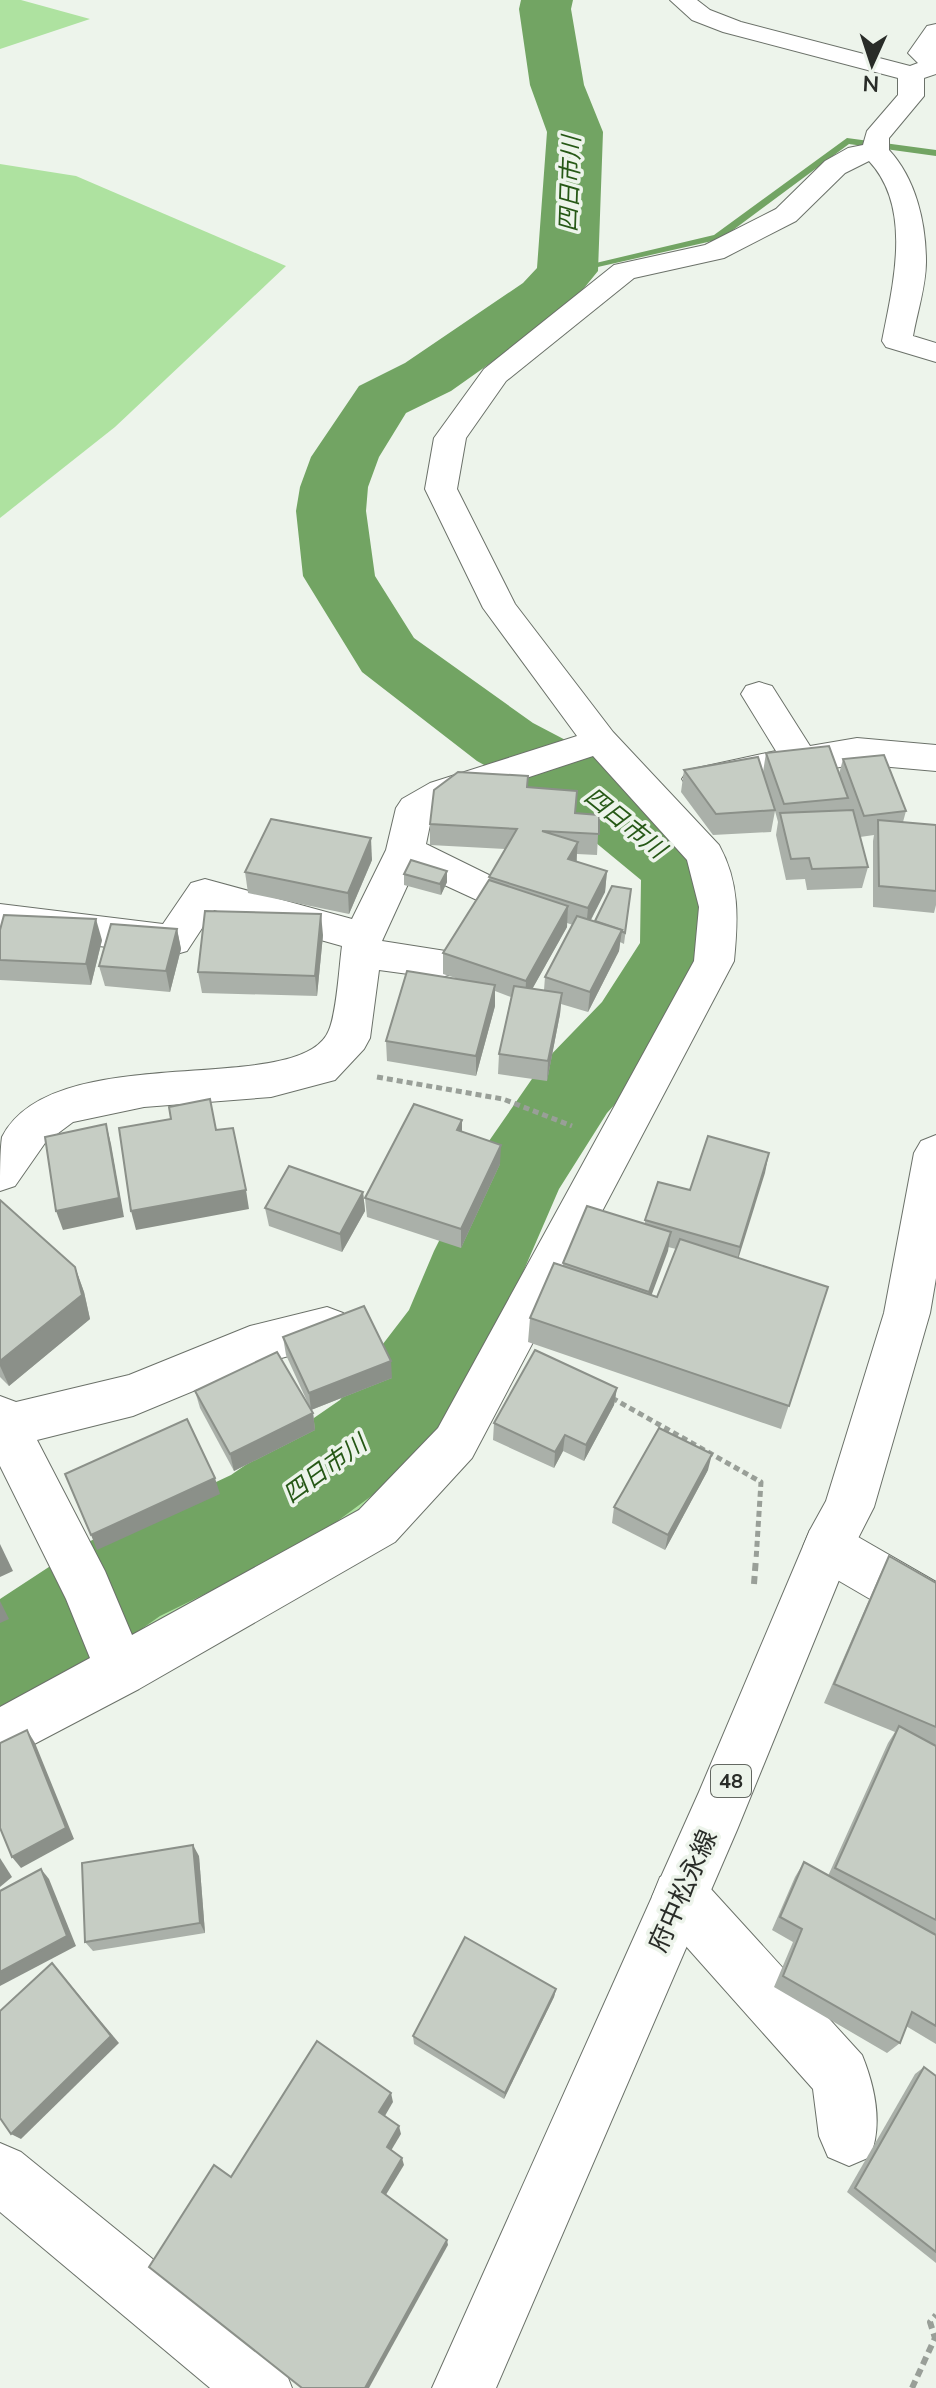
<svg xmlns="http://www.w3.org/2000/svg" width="936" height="2388" viewBox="0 0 936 2388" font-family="'Nunito Sans','Noto Sans JP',sans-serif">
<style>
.green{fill:#aee2a0}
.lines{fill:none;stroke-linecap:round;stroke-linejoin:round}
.stream{fill:#72a463;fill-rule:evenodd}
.river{fill:#72a463;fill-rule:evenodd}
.minor-casing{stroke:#6b7169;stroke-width:2}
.primary-casing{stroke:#6b7169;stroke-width:2}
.path-far1{stroke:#999f98;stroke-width:5;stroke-dasharray:6 4;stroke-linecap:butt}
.path{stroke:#999f98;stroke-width:6;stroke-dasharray:8 5;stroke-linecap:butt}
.minor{fill:#fff;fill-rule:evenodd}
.primary{fill:#fff;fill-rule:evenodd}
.wall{fill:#aab0a9;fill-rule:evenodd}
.shaded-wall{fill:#8b9089}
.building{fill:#c6cdc4;stroke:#8b9089;stroke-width:2}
.labels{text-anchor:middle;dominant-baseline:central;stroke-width:7;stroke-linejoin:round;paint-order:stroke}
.shield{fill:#edf4eb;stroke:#646862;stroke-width:2}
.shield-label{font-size:20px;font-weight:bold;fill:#292c28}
.water-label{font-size:24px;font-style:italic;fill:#265816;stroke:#edf4eb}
.near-street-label{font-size:26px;fill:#292c28;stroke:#edf4eb}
</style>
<rect width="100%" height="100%" fill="#edf4eb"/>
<g class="green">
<path d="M0,0H21L90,19L0,49Z"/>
<path d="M0,164L76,176L286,266L115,427L0,518Z"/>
<path d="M357,1409L448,1451L379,1524L0,1736V1629L75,1564L256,1490Z"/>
</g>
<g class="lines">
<path class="stream" d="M847,138L936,150V156L849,144L721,239L567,274L562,271L714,235Z"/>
<path class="river" d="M521,0H573L571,9L584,85L603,132L598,271L567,309L451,391L406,413L379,457L368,487L366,511L375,576L414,638L533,723L594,755L711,848L723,869L726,946L664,1050L607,1113L559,1189L482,1367L412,1466L305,1545L160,1616L39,1701L0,1717V1599L84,1544L231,1475L340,1400L409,1310L434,1251L489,1141L543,1063L602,1002L640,943L641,880L538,795L477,761L362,672L303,576L296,511L300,487L311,457L359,386L405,363L523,283L537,268L547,132L530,85L519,9Z"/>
<defs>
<g id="minor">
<path d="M670,0H697L710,10L741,22L910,66L918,63L908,53L927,26L936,24V74L924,78V96L889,138V150C916,179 926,223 926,262C926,286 917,313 913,336L936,343V362L886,347L882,341C893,285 913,208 869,161L845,173L796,221L724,258L634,278L506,381L466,438L457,489L515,604L613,732L719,845C740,883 738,920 734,961L472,1458L395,1542L139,1689L0,1762V1707L90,1658L66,1599L0,1466V1396L16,1402L129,1375L250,1326L327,1307L343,1313L350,1327L343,1341L256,1365L133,1416L37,1440L105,1571L132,1635L359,1510L438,1428L694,961L699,907L687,860L593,756L456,801L432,815L426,844L491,876L496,886L491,896L477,900L414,871L382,941L452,952L458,963L452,974L438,978L379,970L370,1038L364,1049L335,1080L271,1097L144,1107L73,1122L45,1143L15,1186L0,1191C0,1176 0,1150 2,1137C53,1036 302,1100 329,1030C337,1011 339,968 342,946L214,910L187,951L173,955L0,934V904L163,924L191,883L205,879L352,919L386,850L396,808L402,799L430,783L577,736L483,608L425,489L434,438L484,369L614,265L705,245L776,209L825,161L848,148L863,145L867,131L898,95V78L723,32L692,20Z"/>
<path d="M759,682L772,686L810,746L857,738L936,745V771L857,764L701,792L688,788L682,779L688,770L776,751L741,694L746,686Z"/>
<path d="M828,1524L846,1530L936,1582V1634L918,1627L810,1564L803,1547L810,1530Z"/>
<path d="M680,1869L700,1877L862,2055C875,2087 883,2125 870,2157L849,2166L828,2157L819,2136L813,2089L660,1917L652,1897L660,1877Z"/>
<path d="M0,2143L21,2152L283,2365L292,2388H210L0,2212Z"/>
</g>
<path id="primary" d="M936,1135V1278L930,1313L874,1507L848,1558L737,1830L496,2388H432L699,1792L810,1530L826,1501L884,1313L914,1153L921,1141Z"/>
</defs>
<use href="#minor" class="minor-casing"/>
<use href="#primary" class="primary-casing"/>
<g class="path-far1">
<path d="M377,1077L503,1099L572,1126"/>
<path d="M612,1398L761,1482L756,1560"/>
</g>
<g class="path">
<path d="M754,1584L756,1558"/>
<path d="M912,2388L935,2338L930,2322L936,2315"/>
</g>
<use href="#minor" class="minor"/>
<use href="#primary" class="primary"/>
</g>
<g class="wall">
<path d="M766,753L839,774L843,759L906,811L903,822L936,825V905L934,913L873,907V841L874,835L860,837L868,867L862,888L807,890L805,879L786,880L776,835L778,822L775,811L771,832L713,835L681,792L684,770L763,772Z"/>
<path d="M528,787L576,813L599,815L597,855L577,854V862L607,871L605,892L591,920L595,922L631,889L624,944L620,942L619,951L588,1012L561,1004L560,1014L547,1081L498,1074L499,1054L511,997L495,991V1006L476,1076L387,1061L386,1041L462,980L443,974V953L489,880V877L505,849L430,845V824ZM567,923L573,925L545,977L544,990L532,989L567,927Z"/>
<path d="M372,860L349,914L248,893L245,872Z"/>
<path d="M404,874L447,882L441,895L404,885Z"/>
<path d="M177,929L181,949L170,992L105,986L99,966Z"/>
<path d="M0,930L102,940L91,985L0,980Z"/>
<path d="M323,935L317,996L202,993L198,972Z"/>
<path d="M769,1153L738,1258L828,1287L781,1429L528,1342L530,1318L563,1266V1263L645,1224V1220L690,1190ZM668,1247L676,1249L657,1297L651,1295Z"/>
<path d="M500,1164L461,1248L367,1217L365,1198Z"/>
<path d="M363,1192L365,1211L342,1252L269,1226L265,1208Z"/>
<path d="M0,1200L75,1267L84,1292L90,1319L9,1386L0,1377Z"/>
<path d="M283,1337L392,1378L311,1410L286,1355Z"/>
<path d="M617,1388L614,1405L584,1461L563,1451L554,1468L493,1440L494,1423Z"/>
<path d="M195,1391L313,1413L315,1430L234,1471L200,1408Z"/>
<path d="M708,1470L665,1550L612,1523L614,1507Z"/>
<path d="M889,1556L936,1583V2044L906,2026L900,2043L887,2053L774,1987L793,1942L772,1930L795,1877L804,1862L828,1876L888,1743L895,1732L824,1703L879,1577Z"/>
<path d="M199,1856L205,1933L93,1951L85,1942Z"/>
<path d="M556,1989L554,1997L504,2099L414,2044L413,2036Z"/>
<path d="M924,2067L936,2076V2263L847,2192L915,2074Z"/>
</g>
<g class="shaded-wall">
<path d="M371,838L372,860L349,914L348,893Z"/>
<path d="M578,842L576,863L568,859Z"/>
<path d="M447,871V882L441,895L440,884Z"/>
<path d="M607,871L605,892L586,929L588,908Z"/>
<path d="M568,906L567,927L525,1002L526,981Z"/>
<path d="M321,914L323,935L317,996L315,976Z"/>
<path d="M96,919L102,940L91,985L86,964Z"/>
<path d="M177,929L181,949L170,992L166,971Z"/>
<path d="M622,930L619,951L588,1012L590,992Z"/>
<path d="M495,985V1006L476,1076V1056Z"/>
<path d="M562,993L560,1014L547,1081L548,1061Z"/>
<path d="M462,1120V1139L457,1130Z"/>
<path d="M106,1124L111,1144L124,1217L63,1230L56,1211Z"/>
<path d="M501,1145L500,1164L461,1248V1229Z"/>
<path d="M769,1153L765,1173L736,1266L740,1247Z"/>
<path d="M246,1190L249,1209L136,1230L131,1211Z"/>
<path d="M363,1192L365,1211L342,1252L340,1234Z"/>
<path d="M671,1232L668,1251L646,1310L649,1292Z"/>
<path d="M75,1267L84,1292L90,1319L9,1386L0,1366V1361Z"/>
<path d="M391,1361L392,1378L311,1410L309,1393Z"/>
<path d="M617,1388L614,1405L584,1461L586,1445Z"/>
<path d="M313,1413L315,1430L234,1471L230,1454Z"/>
<path d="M565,1435L563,1451L554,1468L555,1452Z"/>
<path d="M712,1454L708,1470L665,1550L668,1535Z"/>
<path d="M215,1478L220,1494L97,1550L91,1535Z"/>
<path d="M0,1544L13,1571L0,1577Z"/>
<path d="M0,1601L9,1619L0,1623Z"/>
<path d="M27,1730L35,1743L74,1839L21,1868L12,1857Z"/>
<path d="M193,1845L199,1856L205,1933L200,1923Z"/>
<path d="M0,1858L12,1877L0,1887Z"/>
<path d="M41,1869L49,1879L76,1946L0,1986V1972Z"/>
<path d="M52,1963L119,2043L21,2139L11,2134Z"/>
<path d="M556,1989L554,1997L504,2099L505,2093Z"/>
<path d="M391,2093L393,2102L382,2121L379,2112Z"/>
<path d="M399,2126L401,2134L389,2154L387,2147Z"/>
<path d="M402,2158L404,2165L384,2198L382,2192Z"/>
<path d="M447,2240L448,2245L369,2388H365Z"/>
</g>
<g class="building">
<path d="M829,746L848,798L784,804L766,753Z"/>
<path d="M884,755L906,811L864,816L843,759Z"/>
<path d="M758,757L775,810L716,814L684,770Z"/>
<path d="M458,772L528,776L527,787L577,791L575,813L599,815V834L542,831L578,842L568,859L607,871L588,908L489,877L517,829L430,824L434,790Z"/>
<path d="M853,810L868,867L812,869L809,858L791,859L780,813Z"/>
<path d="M271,819L371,838L348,893L245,872Z"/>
<path d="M878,820L936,825V891L879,886Z"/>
<path d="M411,860L447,871L440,884L404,874Z"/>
<path d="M489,880L568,906L526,981L443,953Z"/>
<path d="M612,886L631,889L625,933L621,931L622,930L595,921Z"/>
<path d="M205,911L321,914L315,976L198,972Z"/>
<path d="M4,915L96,919L86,964L0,960V930Z"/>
<path d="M577,916L622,930L590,992L545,977Z"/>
<path d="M111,924L177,929L166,971L99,966Z"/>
<path d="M407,971L495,985L476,1056L386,1041Z"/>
<path d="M514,986L562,993L548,1061L499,1054Z"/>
<path d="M210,1099L216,1130L233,1128L246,1190L131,1211L119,1128L171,1119L169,1107Z"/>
<path d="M414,1104L462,1120L457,1130L501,1145L461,1229L365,1198Z"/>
<path d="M106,1124L119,1198L56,1211L45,1137Z"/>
<path d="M708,1136L769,1153L740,1247L645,1220L658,1182L690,1190Z"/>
<path d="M289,1166L363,1192L340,1234L265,1208Z"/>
<path d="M0,1200L75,1267L82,1295L0,1361Z"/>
<path d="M587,1206L671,1232L649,1292L563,1263Z"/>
<path d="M680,1239L828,1287L789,1406L530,1318L554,1263L657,1297Z"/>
<path d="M364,1306L391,1361L309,1393L283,1337Z"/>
<path d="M535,1350L617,1388L586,1445L565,1435L555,1452L494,1423Z"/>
<path d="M277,1352L313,1413L230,1454L195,1391Z"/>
<path d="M187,1419L215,1478L91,1535L65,1474Z"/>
<path d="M659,1428L712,1454L668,1535L614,1507Z"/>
<path d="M889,1556L936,1583V1727L834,1684Z"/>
<path d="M899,1726L936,1746V1920L835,1868Z"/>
<path d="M27,1730L66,1828L12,1857L0,1828V1743Z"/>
<path d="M193,1845L200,1923L85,1942L82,1863Z"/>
<path d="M804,1862L936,1935V2026L912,2012L900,2043L783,1976L802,1929L780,1917Z"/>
<path d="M41,1869L67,1936L0,1972V1891Z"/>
<path d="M465,1937L556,1989L505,2093L413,2036Z"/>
<path d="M52,1963L111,2036L11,2134L0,2118V2011Z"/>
<path d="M317,2041L391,2093L379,2112L399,2126L387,2147L402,2158L382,2192L447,2240L365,2388H302L149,2267L214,2165L231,2177Z"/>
<path d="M924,2067L936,2076V2252L855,2188Z"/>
</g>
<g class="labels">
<rect class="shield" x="711" y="1765" width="40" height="32" rx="6"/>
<g class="shield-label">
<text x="731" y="1781">48</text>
</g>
<g class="water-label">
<text transform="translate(570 184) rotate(-88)">四日市川</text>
<text transform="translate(625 823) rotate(39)">四日市川</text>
<text transform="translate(325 1469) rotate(-36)">四日市川</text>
</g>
<g class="near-street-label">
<text transform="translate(683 1891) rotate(-66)">府中松永線</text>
</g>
</g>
<g transform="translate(872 64) rotate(183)" stroke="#edf4eb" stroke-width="6" paint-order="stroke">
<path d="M0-6L14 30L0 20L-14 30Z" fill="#292c28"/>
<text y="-12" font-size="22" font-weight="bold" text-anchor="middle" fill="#292c28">N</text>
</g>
</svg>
